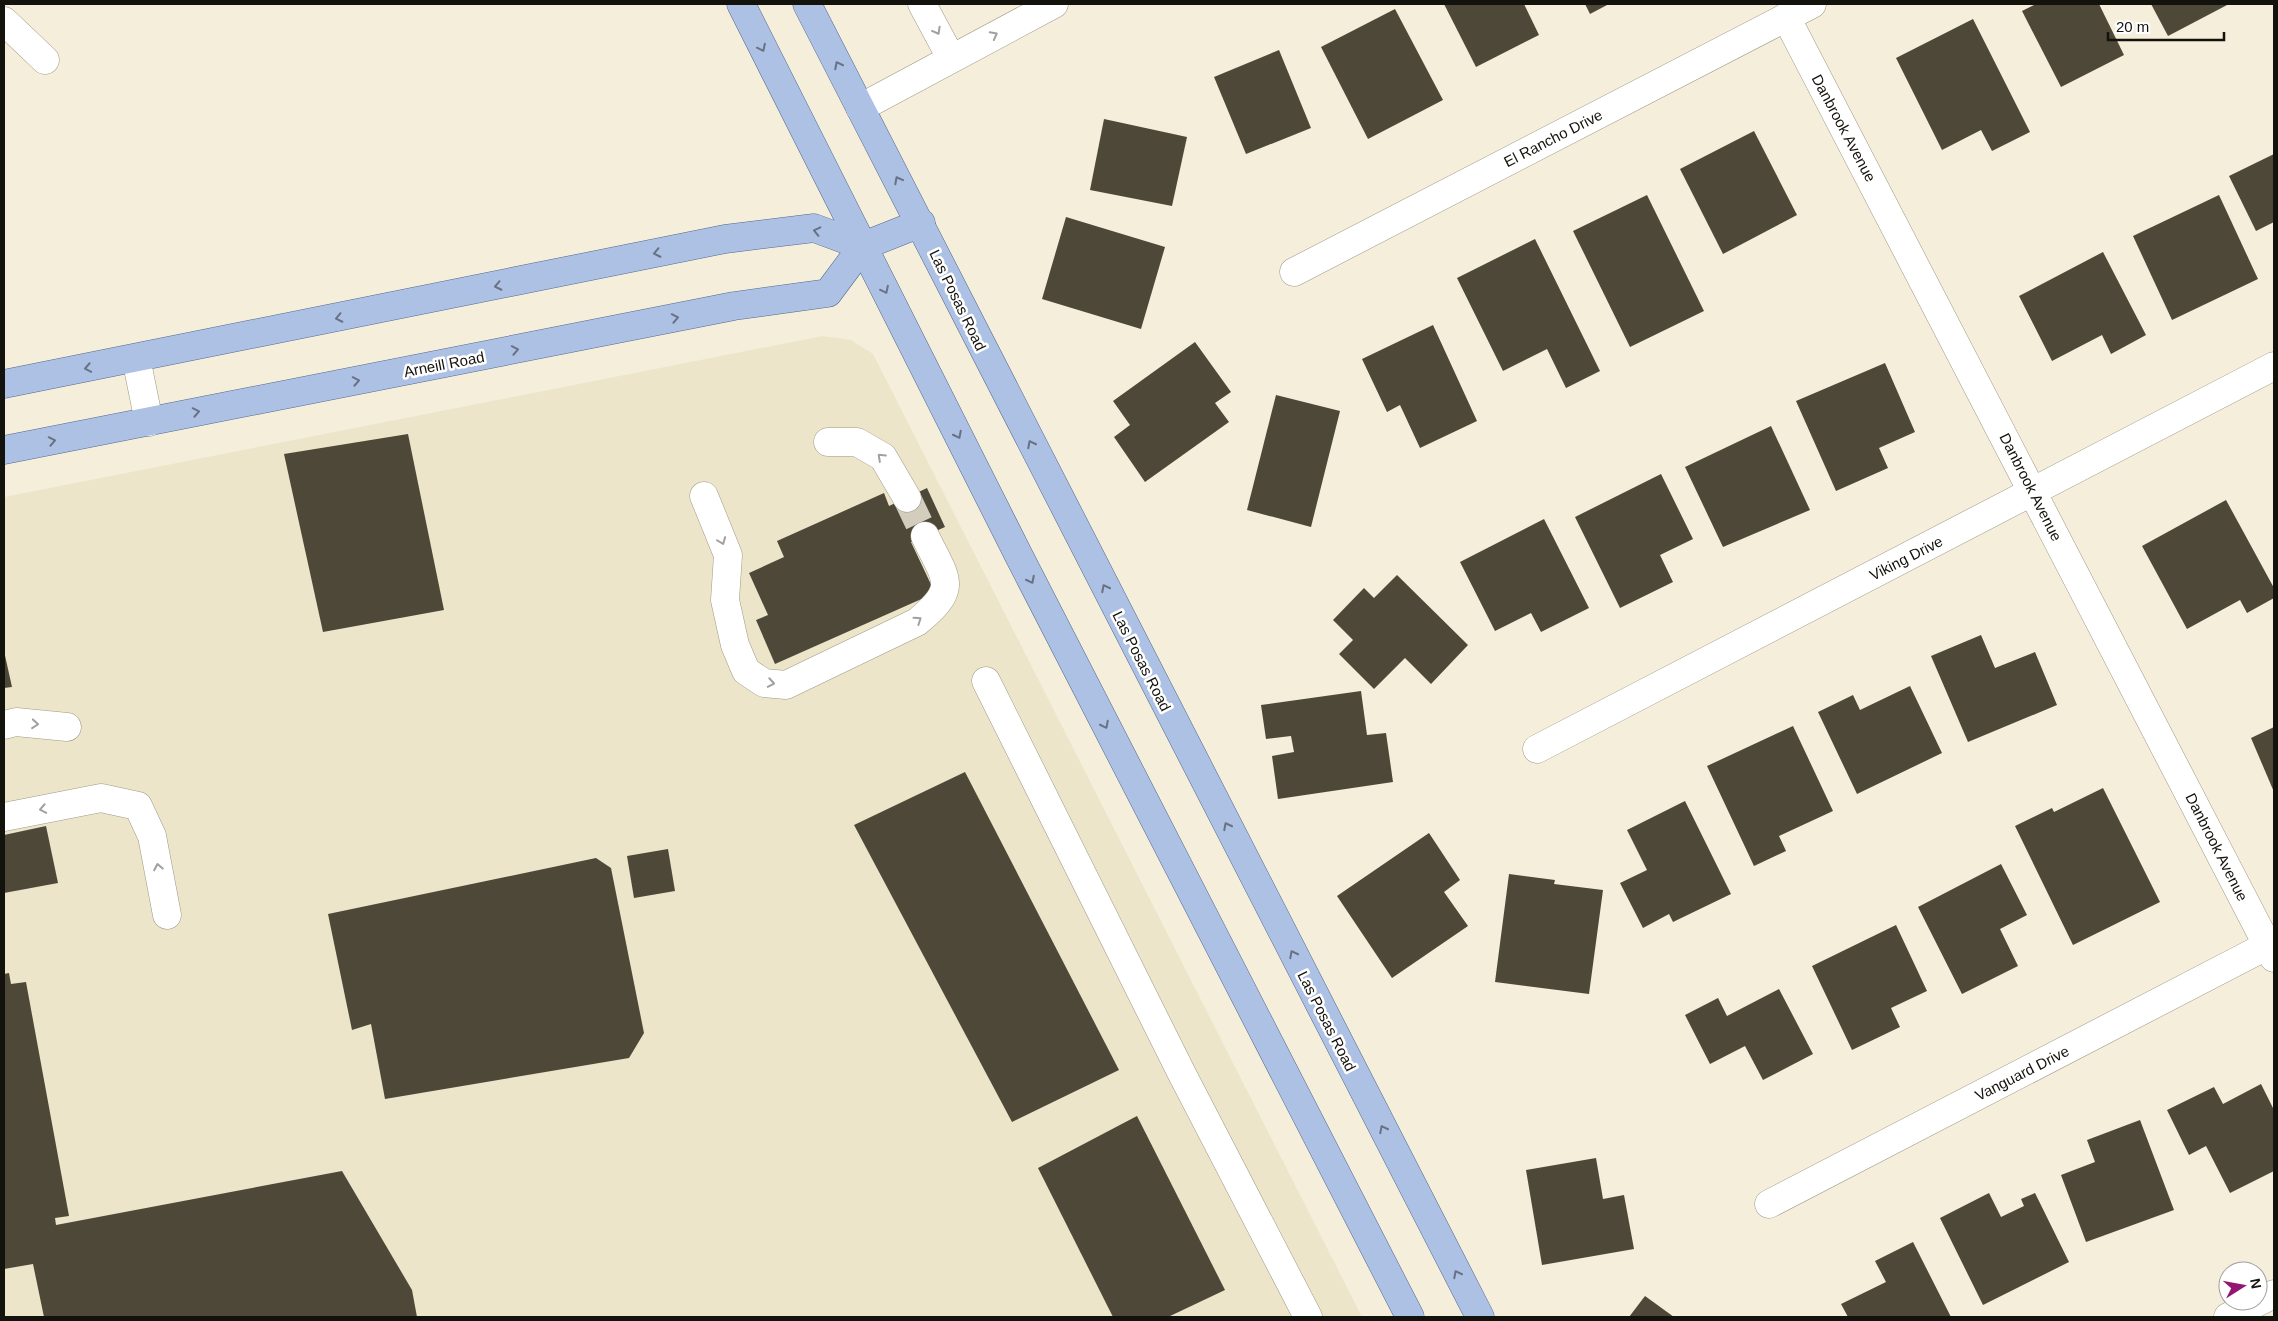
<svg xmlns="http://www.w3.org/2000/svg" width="2278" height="1321" viewBox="0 0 2278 1321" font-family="Arial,sans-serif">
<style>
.built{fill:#ede5ca}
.building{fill:#4d4838}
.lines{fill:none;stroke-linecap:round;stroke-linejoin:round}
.minor-tunnel{stroke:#d2cdbc;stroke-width:28;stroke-dasharray:28 14;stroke-linecap:butt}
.minor-casing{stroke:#9f9987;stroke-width:29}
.major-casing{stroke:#54688d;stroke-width:29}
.minor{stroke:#fff;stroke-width:28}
.major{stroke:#adc1e5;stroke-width:28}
.oneway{stroke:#a1a09e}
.oneway2{stroke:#687283}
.labels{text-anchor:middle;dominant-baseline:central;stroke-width:5;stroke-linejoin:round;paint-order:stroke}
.street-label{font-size:15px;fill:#14120c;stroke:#fff}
</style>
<rect width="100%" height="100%" fill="#f4eedb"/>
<path class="built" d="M823,336L851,340L873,354L1362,1317H4V497Z"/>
<g class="building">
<path d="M1444,4H1524L1539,35L1476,67Z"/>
<path d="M1585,4H1609L1590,14Z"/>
<path d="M2036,4H2099L2124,55L2061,87L2022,11Z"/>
<path d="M2151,4H2229L2168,36Z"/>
<path d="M1395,9L1443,100L1368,139L1321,47Z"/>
<path d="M1973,19L2030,132L1992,151L1981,130L1942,150L1896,58Z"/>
<path d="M1279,50L1311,128L1246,154L1214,77Z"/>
<path d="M1104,119L1187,137L1172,206L1090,190Z"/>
<path d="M1754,131L1797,215L1723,254L1680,169Z"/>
<path d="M2274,154V222L2256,231L2229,176Z"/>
<path d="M1647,195L1704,311L1630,347L1573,231Z"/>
<path d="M2219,195L2258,279L2172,320L2133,236Z"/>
<path d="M1066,217L1165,247L1141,329L1042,299Z"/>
<path d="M1535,239L1600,371L1566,388L1547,349L1503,371L1457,278Z"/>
<path d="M2103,252L2146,335L2111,354L2102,335L2052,361L2019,296Z"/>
<path d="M1433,325L1477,421L1420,448L1400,405L1387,412L1362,359Z"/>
<path d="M1195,342L1231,392L1215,403L1229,422L1145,482L1114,437L1130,425L1113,401Z"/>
<path d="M1885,363L1915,432L1879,448L1888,468L1836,491L1796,401Z"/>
<path d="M1276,395L1340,411L1311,527L1247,510Z"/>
<path d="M1771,426L1810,510L1723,547L1685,467Z"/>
<path d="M408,434L444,610L323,632L284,454Z"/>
<path d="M1661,474L1693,539L1660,555L1673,582L1620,608L1575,517Z"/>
<path d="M927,488L945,527L911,542L935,593L775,664L756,620L768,615L749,573L784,557L777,541L884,493L889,506Z"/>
<path d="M2226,500L2274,588V598L2247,613L2240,600L2187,629L2142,546Z"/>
<path d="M1544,519L1589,608L1541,632L1531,613L1495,631L1460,562Z"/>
<path d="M1397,575L1468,645L1431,684L1405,658L1374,689L1339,654L1353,640L1333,620L1364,588L1374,598Z"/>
<path d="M1981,635L1995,668L2035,652L2057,705L1968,742L1931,656Z"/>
<path d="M4,651L12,687L4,688Z"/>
<path d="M1910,686L1942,753L1857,794L1818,712L1853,695L1860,710Z"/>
<path d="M1361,691L1367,735L1386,733L1393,782L1278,799L1272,756L1294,752L1291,736L1266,739L1261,705Z"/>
<path d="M1793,726L1833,811L1779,836L1786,851L1754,866L1707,766Z"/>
<path d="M2274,727V792L2251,738Z"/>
<path d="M965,772L1119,1070L1012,1122L854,825Z"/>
<path d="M2103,788L2160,902L2073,945L2015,826L2052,808L2054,812Z"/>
<path d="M1685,801L1731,894L1673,922L1669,914L1643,928L1620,883L1647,870L1627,830Z"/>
<path d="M46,826L58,883L4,893V835Z"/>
<path d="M1429,833L1460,880L1444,892L1468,926L1392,978L1337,896Z"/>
<path d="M668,849L675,891L634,898L627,856Z"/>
<path d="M596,858L611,868L644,1033L629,1058L385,1099L371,1024L352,1030L328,914Z"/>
<path d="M2001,864L2027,915L2000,929L2018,966L1962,994L1918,907Z"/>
<path d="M1509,874L1555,880L1554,884L1603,890L1589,994L1495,982Z"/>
<path d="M1896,925L1927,991L1891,1008L1900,1027L1852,1050L1812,966Z"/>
<path d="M9,973L11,984L26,982L69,1216L55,1218L56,1225L342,1171L412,1290L417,1317H44L33,1264L4,1269V974Z"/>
<path d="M1779,989L1813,1054L1763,1080L1745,1046L1710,1064L1685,1015L1718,998L1727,1016Z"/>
<path d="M2261,1084L2274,1110V1171L2230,1193L2206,1146L2189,1155L2167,1110L2214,1087L2223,1104Z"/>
<path d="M1137,1116L1225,1290L1168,1317H1113L1038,1168Z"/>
<path d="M2140,1120L2174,1210L2086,1242L2061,1175L2095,1162L2087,1140Z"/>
<path d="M1596,1158L1603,1199L1624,1195L1634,1249L1542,1265L1526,1170Z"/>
<path d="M1989,1193L2001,1217L2024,1206L2021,1199L2035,1193L2069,1262L1983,1305L1940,1218Z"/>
<path d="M1913,1242L1951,1317H1848L1841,1304L1886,1282L1875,1261Z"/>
<path d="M1645,1296L1674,1317H1629Z"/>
</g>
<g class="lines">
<path class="minor-tunnel" d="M907,498L925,536"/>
<defs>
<g id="minor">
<path d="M922,4L951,58"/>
<path d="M1786,17L2274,958"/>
<path d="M4,21L45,60"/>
<path d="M860,108L1054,4"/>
<path d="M1294,272L1812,4"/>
<path d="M136,358L149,422"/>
<path d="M828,442H857L883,457L907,498"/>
<path d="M704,496L728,555L725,600L735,645L746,671L764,683L786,685L917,622C960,587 946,580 925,536"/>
<path d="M986,681L1181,1072L1308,1317"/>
<path d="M4,725L16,722L67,727"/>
<path d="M1537,749L2274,366"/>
<path d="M4,817L101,798L138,806L152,836L167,915"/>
<path d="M1769,1204L2274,942"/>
<path d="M2228,1317L2274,1294"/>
</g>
<g id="major">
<path d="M741,4L1019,556L1410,1317"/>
<path d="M807,4L1480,1317"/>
<path d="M4,384L725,239L814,228L863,246"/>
<path d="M4,450L734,306L828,293L863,246L921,223"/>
</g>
</defs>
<use href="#minor" class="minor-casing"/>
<use href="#major" class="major-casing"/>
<use href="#minor" class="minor"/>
<use href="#major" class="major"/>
</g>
<defs><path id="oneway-chevron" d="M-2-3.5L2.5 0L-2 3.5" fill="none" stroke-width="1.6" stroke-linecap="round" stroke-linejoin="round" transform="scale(1.25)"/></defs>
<g class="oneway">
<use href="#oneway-chevron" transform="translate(937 31) rotate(61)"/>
<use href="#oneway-chevron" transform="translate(994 35) rotate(-28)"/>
<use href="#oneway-chevron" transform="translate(881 457) rotate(-137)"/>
<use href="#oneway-chevron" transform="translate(722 541) rotate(69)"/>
<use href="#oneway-chevron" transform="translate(918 620) rotate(-34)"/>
<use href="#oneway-chevron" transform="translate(771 683) rotate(10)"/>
<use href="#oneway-chevron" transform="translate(35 724) rotate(5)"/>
<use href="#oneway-chevron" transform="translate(43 809) rotate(169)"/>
<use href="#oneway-chevron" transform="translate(158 867) rotate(-101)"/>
</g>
<g class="oneway2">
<use href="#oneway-chevron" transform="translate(762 48) rotate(64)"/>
<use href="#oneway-chevron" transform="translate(838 65) rotate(-117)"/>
<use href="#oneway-chevron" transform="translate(898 180) rotate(-118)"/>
<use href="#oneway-chevron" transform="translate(817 231) rotate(-167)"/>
<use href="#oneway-chevron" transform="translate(657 253) rotate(168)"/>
<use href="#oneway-chevron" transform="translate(498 286) rotate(168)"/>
<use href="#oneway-chevron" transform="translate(885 290) rotate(64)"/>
<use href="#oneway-chevron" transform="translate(339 318) rotate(168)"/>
<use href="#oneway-chevron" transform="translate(675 318) rotate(-11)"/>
<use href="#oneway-chevron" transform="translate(515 350) rotate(-11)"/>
<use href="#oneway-chevron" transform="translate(88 368) rotate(169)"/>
<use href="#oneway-chevron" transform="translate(356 381) rotate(-11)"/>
<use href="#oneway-chevron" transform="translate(196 412) rotate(-11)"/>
<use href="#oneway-chevron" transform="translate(958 435) rotate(63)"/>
<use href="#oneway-chevron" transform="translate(52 441) rotate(-11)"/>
<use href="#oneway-chevron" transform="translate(1031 444) rotate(-117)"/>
<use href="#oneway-chevron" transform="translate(1031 580) rotate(63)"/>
<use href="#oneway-chevron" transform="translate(1105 588) rotate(-117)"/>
<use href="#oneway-chevron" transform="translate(1105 725) rotate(63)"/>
<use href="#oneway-chevron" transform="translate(1227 826) rotate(-117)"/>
<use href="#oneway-chevron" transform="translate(1293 954) rotate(-117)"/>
<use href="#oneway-chevron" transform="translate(1383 1129) rotate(-117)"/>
<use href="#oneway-chevron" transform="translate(1457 1274) rotate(-117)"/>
</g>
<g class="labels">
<g class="street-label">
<text transform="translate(1844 128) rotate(62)">Danbrook Avenue</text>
<text transform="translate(1553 138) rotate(-27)">El Rancho Drive</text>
<text transform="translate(958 300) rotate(64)">Las Posas Road</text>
<text transform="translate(444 364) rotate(-11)">Arneill Road</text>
<text transform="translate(2031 487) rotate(63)">Danbrook Avenue</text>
<text transform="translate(1906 558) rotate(-27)">Viking Drive</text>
<text transform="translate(1142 661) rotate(63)">Las Posas Road</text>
<text transform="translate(2217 847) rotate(63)">Danbrook Avenue</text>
<text transform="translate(1327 1021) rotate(63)">Las Posas Road</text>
<text transform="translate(2022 1073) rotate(-27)">Vanguard Drive</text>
</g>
</g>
<rect width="2278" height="1321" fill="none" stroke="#14120c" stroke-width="10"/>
<g transform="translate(2243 1286) rotate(79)"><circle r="24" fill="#ffffff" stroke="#a1a09e"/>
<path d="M0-4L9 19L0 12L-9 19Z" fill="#941671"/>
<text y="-8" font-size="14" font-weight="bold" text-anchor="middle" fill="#14120c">N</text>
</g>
<path d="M2108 32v8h116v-8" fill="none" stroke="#14120c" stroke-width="2.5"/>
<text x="2116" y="32" font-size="15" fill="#14120c" stroke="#ffffff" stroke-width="4" paint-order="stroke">20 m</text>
</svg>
